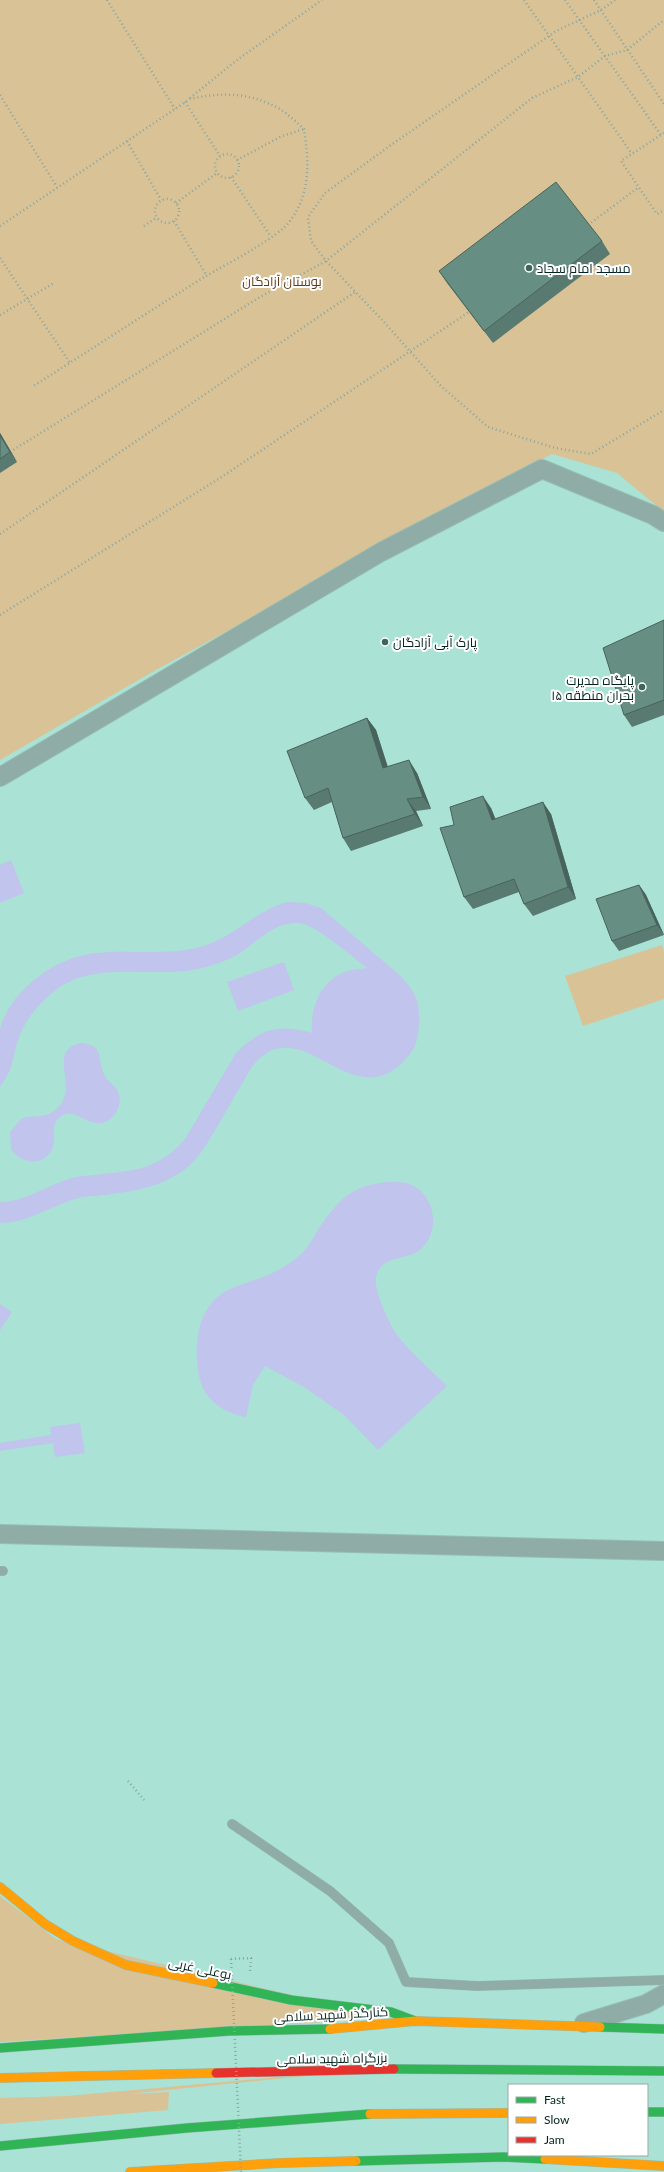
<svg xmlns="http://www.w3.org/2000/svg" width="664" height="2172" viewBox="0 0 664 2172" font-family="Lato,Cairo,sans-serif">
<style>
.green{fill:#d9c296}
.water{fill:#c1c4ed}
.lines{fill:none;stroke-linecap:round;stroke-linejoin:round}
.lane-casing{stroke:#94beb6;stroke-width:10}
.street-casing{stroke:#94beb6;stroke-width:20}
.fast-casing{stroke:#94beb6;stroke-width:10}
.slow-casing{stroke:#94beb6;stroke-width:10}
.jam-casing{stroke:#94beb6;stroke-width:10}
.path{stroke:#8aa7a0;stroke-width:2.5;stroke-dasharray:1 3;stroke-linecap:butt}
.lane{stroke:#90aca6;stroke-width:9}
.street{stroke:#90aca6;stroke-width:18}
.fast{stroke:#30b455;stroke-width:9}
.slow{stroke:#ff9f0a;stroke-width:9}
.jam{stroke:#e5322d;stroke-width:9}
.path-bridge{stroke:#8aa7a0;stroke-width:2.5;stroke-dasharray:1 3;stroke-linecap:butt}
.wall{fill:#597a70}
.shaded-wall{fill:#48635b}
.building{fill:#678e82;stroke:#48635b}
.poi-dot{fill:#3d665e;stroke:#fff;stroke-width:1.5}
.labels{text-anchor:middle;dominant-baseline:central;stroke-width:4;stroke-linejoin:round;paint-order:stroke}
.poi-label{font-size:13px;fill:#02231d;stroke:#fff;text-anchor:start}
.park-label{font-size:13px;fill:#623b1a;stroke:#fff}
.street-label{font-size:13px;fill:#02231d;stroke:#fff}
</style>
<rect width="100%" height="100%" fill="#aae2d6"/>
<g class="green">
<path d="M0,0H664V512L617,473L552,454L154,671L0,760Z"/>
<path d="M662,945L664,952V999L583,1026L565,976Z"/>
<path d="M0,1896L56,1939L388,2018L0,2042Z"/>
<path d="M425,2064L128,2094L169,2092L168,2110L0,2124V2098L67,2096Z"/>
</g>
<g class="water">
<path d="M11,860L24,893L0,903V865Z"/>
<path d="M288,902L305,903L321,908C339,924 358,939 376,955C389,966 404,977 413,992C421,1005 420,1024 417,1039C415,1049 408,1057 401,1064C350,1110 307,1020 261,1057C252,1064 248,1074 243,1082C229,1105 217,1129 202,1151C179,1184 143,1190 105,1195C96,1196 84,1196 75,1199C49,1207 27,1223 0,1223V1202C24,1202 46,1186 69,1179C77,1176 86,1176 94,1175C133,1171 158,1170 185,1139L236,1053C261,1028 279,1024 312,1033C310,1006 322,976 352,970C357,969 363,969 367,968C353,957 316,925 300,923C275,921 257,942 237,955C228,960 216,964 206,967C160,981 96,958 56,990C39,1003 25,1019 18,1040C12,1059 14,1068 0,1087C0,1072 0,1043 0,1029C11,989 57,956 97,953C131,949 167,956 200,947C234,938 255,910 288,902Z"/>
<path d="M284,962L294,990L238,1011L227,982Z"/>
<path d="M80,1043C106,1044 96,1061 105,1076C107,1081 112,1083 115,1087C124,1098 119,1115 107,1121C86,1132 72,1098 55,1123C52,1131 56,1139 53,1147C45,1168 21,1164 11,1149L10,1132L21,1119C32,1114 44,1119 54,1111C84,1090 44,1052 80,1043Z"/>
<path d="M391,1182C397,1182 404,1182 409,1184C435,1193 441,1230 422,1248C408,1262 382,1253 376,1277C373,1288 390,1327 398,1336C412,1354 431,1370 447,1386L378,1450L344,1415L304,1387L265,1366L253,1385L246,1417C223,1413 204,1400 199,1376C193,1345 197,1304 230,1289C254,1279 274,1276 295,1259C304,1253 311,1242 316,1233C337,1201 351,1184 391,1182Z"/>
<path d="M0,1304L12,1312L0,1330Z"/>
<path d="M80,1423L85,1453L55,1457L53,1443L0,1451V1443L51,1435L50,1427Z"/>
</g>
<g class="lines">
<defs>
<g id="lane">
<path d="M0,1571H3"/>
<path d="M232,1824L330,1891L389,1943L406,1982L477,1986L664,1980"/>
</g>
<g id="street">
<path d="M0,777L381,552L542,469L653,515L664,522"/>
<path d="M0,1534L664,1551"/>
<path d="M584,2023L646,2004L664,1994"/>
</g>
<g id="fast">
<path d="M213,1983L291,2000L391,2012L415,2021"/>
<path d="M600,2027L664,2029"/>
<path d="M0,2048L229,2031L330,2029"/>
<path d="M394,2069L664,2071"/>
<path d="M647,2112H664"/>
<path d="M0,2146L187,2128L370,2114"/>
<path d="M356,2161L503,2157L545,2159"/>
</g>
<g id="slow">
<path d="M0,1887L45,1924L73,1941L126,1965L213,1983"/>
<path d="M330,2029L415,2021L600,2027"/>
<path d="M0,2078L216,2073"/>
<path d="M370,2114L509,2113"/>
<path d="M545,2159L664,2166"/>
<path d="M130,2172L280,2163L356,2161"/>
</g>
<path id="jam" d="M216,2073L394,2069"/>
</defs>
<use href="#lane" class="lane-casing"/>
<use href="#street" class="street-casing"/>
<use href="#fast" class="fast-casing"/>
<use href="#slow" class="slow-casing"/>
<use href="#jam" class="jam-casing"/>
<g class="path">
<path d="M107,0L175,109"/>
<path d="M524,0L632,154"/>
<path d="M565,0L661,135"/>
<path d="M594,0L664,104"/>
<path d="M615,0L601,10L556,31L391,145L325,193L308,217L311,241L326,261L384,322L440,385L488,427L555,448L591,454L664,410"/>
<path d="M0,95L57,187"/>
<path d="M190,98L237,60L322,0"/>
<path d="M185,102L220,156"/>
<path d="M664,133L621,161L657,214L664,210"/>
<path d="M127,141L161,200"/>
<circle cx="227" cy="166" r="12"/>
<path d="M237,160L282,136L304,129"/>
<path d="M231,177L271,237"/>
<circle cx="167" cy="211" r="12"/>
<path d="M176,203L217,173"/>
<path d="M174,221L207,276"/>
<path d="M588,225L639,187"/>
<path d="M0,226L190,99C223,92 249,92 280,109C288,114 296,122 304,129C309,161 311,193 290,221C279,237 225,265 206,276C148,312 90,350 32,387"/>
<path d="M144,226L156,218"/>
<path d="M0,258L70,363"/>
<path d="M0,315L54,283"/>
<path d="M10,452L260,297L326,261L532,98L578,77L605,56L627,50L664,20"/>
<path d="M0,534L355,292"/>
<path d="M0,615L220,478L469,312"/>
<path d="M128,1781L144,1800"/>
<path d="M231,1959L251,1958L250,1972"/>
</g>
<use href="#lane" class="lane"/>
<use href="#street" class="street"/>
<use href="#fast" class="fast"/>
<use href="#slow" class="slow"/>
<use href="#jam" class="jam"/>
<path class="path-bridge" d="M231,1959L241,2172"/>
</g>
<g class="wall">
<path d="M602,241L610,254L493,343L447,283L439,271Z"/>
<path d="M0,433L17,462L0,473Z"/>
<path d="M664,620V715L632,727L624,715Z"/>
<path d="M367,718L376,730L388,767L417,773L431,809L416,811L423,826L351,851L343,838L332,802L314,810L305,798Z"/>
<path d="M491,808L495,819L551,814L576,899L533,916L524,904L519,892L473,909L464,897L454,825Z"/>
<path d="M639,885L646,895L664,935L619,951L612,941Z"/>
</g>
<g class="shaded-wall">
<path d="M0,433L17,462L10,452L0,435Z"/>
<path d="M367,718L376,730L392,781L383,768Z"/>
<path d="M409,760L417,773L431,809L423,797Z"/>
<path d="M483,796L491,808L501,832L492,820Z"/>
<path d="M407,799L416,811L423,826L415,814Z"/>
<path d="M543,802L551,814L576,899L568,887Z"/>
<path d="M639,885L646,895L664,935L657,925Z"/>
</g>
<g class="building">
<path d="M556,182L602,241L484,331L439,271Z"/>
<path d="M0,435L10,452L0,459Z"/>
<path d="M664,620V700L624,715L603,648Z"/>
<path d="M367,718L383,768L409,760L423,797L407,799L415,814L343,838L328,788L305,798L287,751Z"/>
<path d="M483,796L492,820L543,802L568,887L524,904L514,879L464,897L440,828L454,825L450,807Z"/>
<path d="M639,885L657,925L612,941L596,899Z"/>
</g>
<g class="poi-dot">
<circle cx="529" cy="268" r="4"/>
<circle cx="385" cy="642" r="4"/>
<circle cx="642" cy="687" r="4"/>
</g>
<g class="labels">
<g class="poi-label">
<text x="537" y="268">مسجد امام سجاد</text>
<text x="393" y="642">پارک آبی آزادگان</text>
<text x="634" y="680" text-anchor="end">پایگاه مدیرت<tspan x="634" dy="15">بحران منطقه ۱۵</tspan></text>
</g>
<g class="park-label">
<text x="282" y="281">بوستان آزادگان</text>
</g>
<g class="street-label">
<text transform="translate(200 1968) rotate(12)">بوعلی غربی</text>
<text transform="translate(331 2014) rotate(-3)">کنارگذر شهید سلامی</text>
<text transform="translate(332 2058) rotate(-1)">بزرگراه شهید سلامی</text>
</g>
</g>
<rect x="508" y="2084" width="140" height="72" fill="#ffffff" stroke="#9aa7a5"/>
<rect x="516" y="2097" width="20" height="6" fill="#30b455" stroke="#9aa7a5"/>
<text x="544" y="2104" font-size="12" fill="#02231d">Fast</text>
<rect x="516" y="2117" width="20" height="6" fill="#ff9f0a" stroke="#9aa7a5"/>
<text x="544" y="2124" font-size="12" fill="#02231d">Slow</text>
<rect x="516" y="2137" width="20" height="6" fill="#e5322d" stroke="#9aa7a5"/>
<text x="544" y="2144" font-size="12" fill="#02231d">Jam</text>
</svg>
